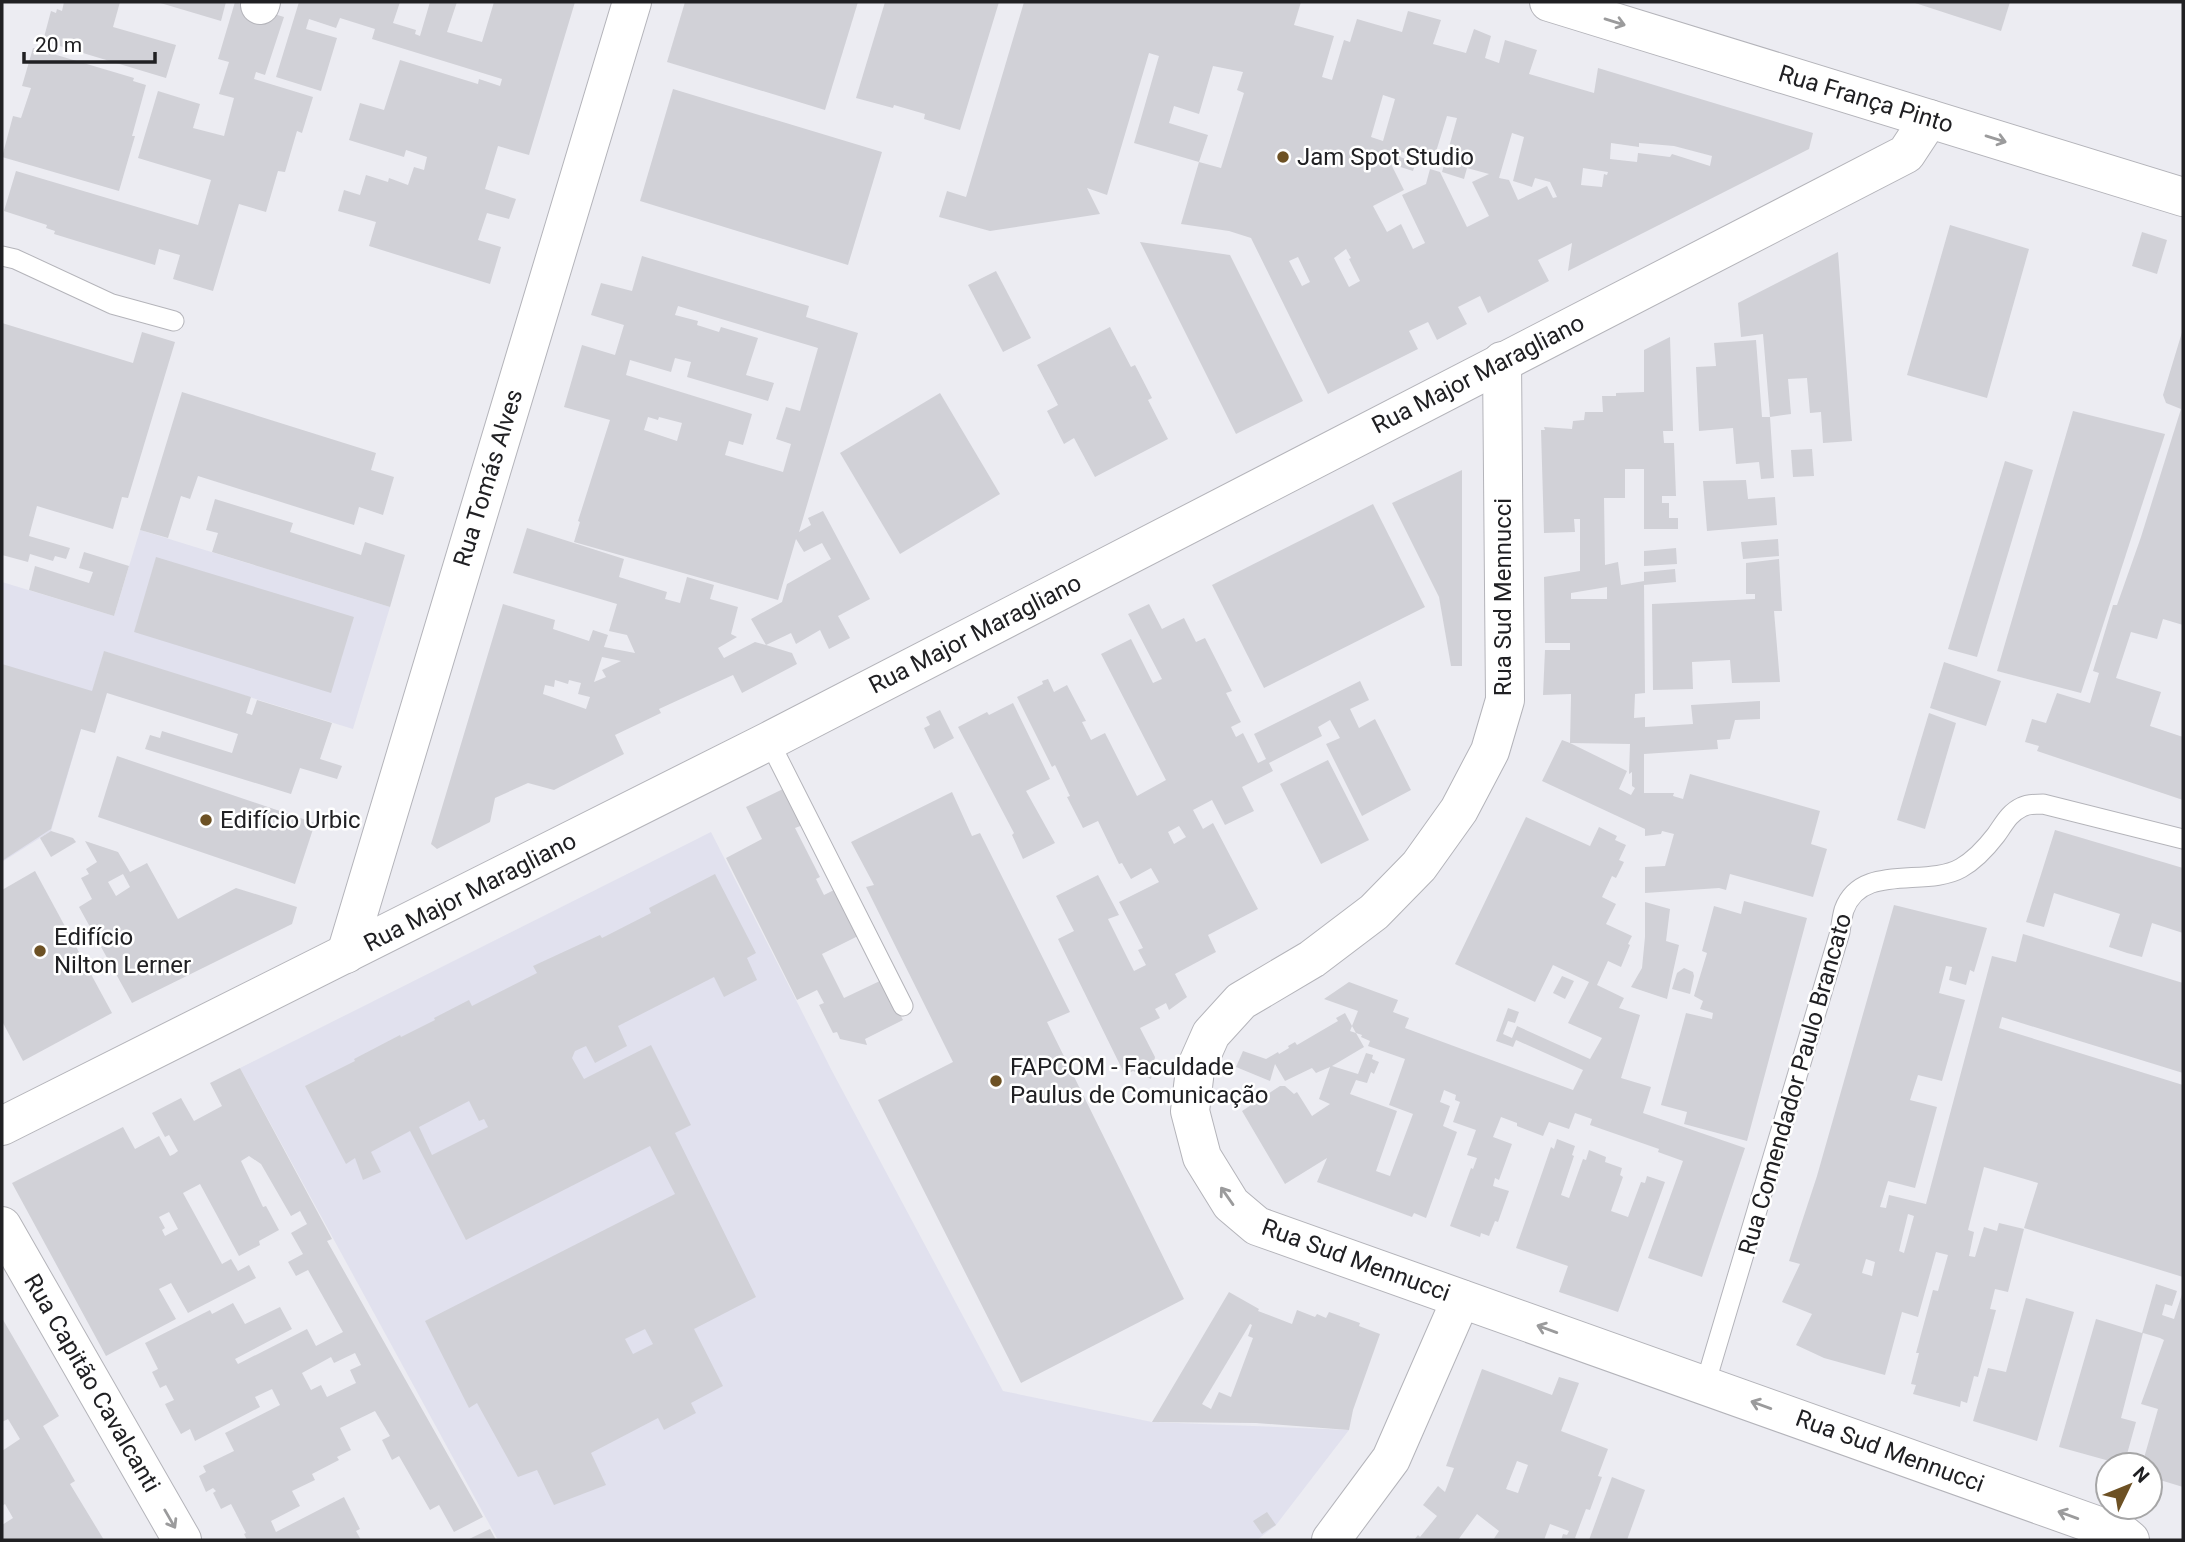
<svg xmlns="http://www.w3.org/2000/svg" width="2185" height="1542" viewBox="0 0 2185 1542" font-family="Roboto,sans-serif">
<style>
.built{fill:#e1e1ee}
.building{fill:#d1d1d7;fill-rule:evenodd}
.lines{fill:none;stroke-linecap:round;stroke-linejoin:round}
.service-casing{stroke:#b4b4ba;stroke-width:21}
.minor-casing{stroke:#b4b4ba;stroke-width:40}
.service{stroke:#fff;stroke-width:19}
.minor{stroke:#fff;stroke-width:38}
.oneway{stroke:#9b9b9c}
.poi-dot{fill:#6d5124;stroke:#fff;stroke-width:2.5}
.labels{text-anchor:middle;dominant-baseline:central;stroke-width:5;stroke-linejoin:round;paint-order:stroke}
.street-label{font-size:24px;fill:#202023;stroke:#fff}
.poi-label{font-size:24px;fill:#202023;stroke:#fff;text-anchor:start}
</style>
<rect width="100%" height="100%" fill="#ececf2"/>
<g class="built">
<path d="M140,530L390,607L353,729L104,652L51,831L2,862V582L114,616Z"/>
<path d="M711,832L832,1071L1003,1391L1152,1422L1349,1430L1276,1525L1257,1540H498L240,1068Z"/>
</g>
<g class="building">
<path d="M64,2H120L113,27L176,45L166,78L43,41L51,11L56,13L57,9L62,11Z"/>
<path d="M157,2H226L221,21Z"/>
<path d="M235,2L284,17L265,75L256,72L254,79L313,97L302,133L297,131L285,172L278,171L266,212L239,204L213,291L173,279L180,255L159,249L155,265L54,234L55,231L46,228L47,225L4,211L16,171L198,225L211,180L138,158L158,91L200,104L193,128L224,136L234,98L219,94L229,62L218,59Z"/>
<path d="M299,2H400L393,23L416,30L415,34L420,36L430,2H457L447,32L482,42L494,2H575L529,155L498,146L485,189L516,199L509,219L487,213L478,240L501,247L490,284L369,246L376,222L338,211L344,190L360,195L366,175L388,182L389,178L408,185L414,167L424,170L427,157L406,150L404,157L349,140L360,103L384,110L400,60L478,84L479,79L500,86L502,79L372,39L375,29L340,18L336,28L309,19L306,29L337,38L321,91L276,77Z"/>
<path d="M685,2H858L825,110L667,62Z"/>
<path d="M885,2H999L960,130L924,119L925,114L894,105L893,108L856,98Z"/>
<path d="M1024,2H1301L1294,25L1334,36L1322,77L1332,80L1344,40L1350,42L1357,19L1402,32L1408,11L1441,20L1433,44L1466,53L1474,29L1491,36L1485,58L1499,63L1505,40L1537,50L1529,74L1594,93L1598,68L1813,133L1809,149L1568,271L1572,243L1538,260L1549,281L1488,313L1480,296L1458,307L1467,324L1437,340L1428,322L1409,331L1418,349L1328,394L1251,238L1229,231L1181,224L1199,162L1134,143L1159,56L1149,53L1107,195L1087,188L1100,214L990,231L939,217L947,191L966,197ZM1213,66L1243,72L1237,90L1244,93L1221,168L1199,162L1208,135L1169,123L1174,106L1199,114ZM1383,95L1395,99L1383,141L1371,137ZM1447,116L1457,118L1442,172L1464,179L1467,168L1489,174L1472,182L1489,216L1467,227L1440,172L1430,169L1426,184L1402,195L1425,243L1413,249L1401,224L1387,232L1373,206L1404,190L1391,164L1413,171L1416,162L1400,157L1402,152L1422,158L1424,152L1435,155ZM1512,133L1524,137L1513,181L1532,187L1535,178L1550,182L1557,197L1553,198L1547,186L1518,200L1509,180L1499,178ZM1611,143L1639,147V143L1674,146L1712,156L1710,166L1672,154L1670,157L1638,153L1637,162L1610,159ZM1583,168L1608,172L1607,175L1604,174L1602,187L1581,185ZM1346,249L1351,258L1349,259L1360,281L1349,287L1334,258ZM1298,257L1310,282L1302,286L1289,261Z"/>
<path d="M1912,2H2010L2001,31Z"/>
<path d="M33,48L134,78L133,81L146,85L132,136H135L119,191L2,157L13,116L21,118L31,88L22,86Z"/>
<path d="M673,89L882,152L848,265L640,201Z"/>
<path d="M1950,225L2029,249L1987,398L1907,375Z"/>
<path d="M2142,232L2167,240L2157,274L2132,266Z"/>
<path d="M1140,242L1230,255L1303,401L1236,434Z"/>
<path d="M1838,252L1852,441L1823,443L1821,412L1810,413L1807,378L1788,379L1791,414L1770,417L1774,478L1761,479L1759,462L1736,464L1733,428L1699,431L1696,367L1716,366L1714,343L1756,340L1762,417H1770L1763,334L1741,337L1738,303Z"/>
<path d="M642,256L809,306L806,317L858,333L799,532L811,525L808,518L823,511L870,599L838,616L850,638L829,649L820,630L796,644L791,633L766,645L792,653L797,664L742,693L733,675L659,709L661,713L615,735L624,754L554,790L528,783L495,798L490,822L437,849L431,844L503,604L555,620L553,629L589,641L593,630L608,635L604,647L635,653L627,635L609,631L617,604L513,573L527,528L624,559L619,577L667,592L665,599L680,603L687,577L714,585L710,599L738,607L731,634L737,637L718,648L724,658L755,642L766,645L751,619L782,602L787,584L831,559L822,543L804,552L796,539L778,600L574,542L580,522L578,521L610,420L564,407L582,345L615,355L624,325L591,315L601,283L632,291ZM678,306L818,348L800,411L786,407L776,439L791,444L783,472L725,455L729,441L743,445L752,414L626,375L630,360L671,372L675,358L691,362L687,377L768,401L774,383L746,375L758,338L721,327L719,332L697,325L698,321L675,315ZM648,417L658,420L659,417L682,423L677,441L644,430ZM602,657L621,661L602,670L606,677L594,682ZM555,680L568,684L569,680L581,683L578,694L590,697L586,709L543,694L545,685L554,687Z"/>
<path d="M996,271L1031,338L1003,352L968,285Z"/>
<path d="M2,323L133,363L142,332L175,342L128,498L122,497L113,529L37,506L29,536L70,548L66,559L55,556L53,561L30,554L28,562L2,555Z"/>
<path d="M1110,327L1131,367L1135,365L1152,398L1148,400L1168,439L1095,477L1074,438L1064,444L1047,411L1058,405L1037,365Z"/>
<path d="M2183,329V625L2163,619L2157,639L2131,632L2116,678L2161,692L2150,726L2183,737V800L2037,751L2039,746L2025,742L2032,719L2046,723L2057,693L2090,703L2099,673L2093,671L2113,605H2117L2141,537L2181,409L2166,403L2163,395Z"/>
<path d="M1670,337L1673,431H1663L1664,443H1674L1676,496H1662V503H1669V518H1678V529H1644V469H1625V498H1604L1605,565L1618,562L1621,585L1644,581V572L1675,569L1676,582L1644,585L1645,693L1635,694L1634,718L1645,717V727L1693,724L1691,705L1760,701V719L1735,720L1730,739L1717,740L1718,749L1644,754V793H1674L1673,796L1683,799L1690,774L1820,811L1811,844L1827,849L1813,897L1730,874L1726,890L1719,888L1645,893V867L1665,866L1674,834L1662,831L1661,834L1645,836V829L1542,781L1562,740L1570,743L1571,698V694L1543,695L1545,650H1570V643H1545L1544,577L1580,571V519H1574L1575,532L1544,533L1541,430H1545L1544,427L1572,429L1573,421L1584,420L1585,412H1603L1602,396H1616V393L1644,392V350ZM1607,587V599H1571V593ZM1570,743L1630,744L1629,774L1632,772V786L1635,788L1631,795L1619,789L1627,771Z"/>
<path d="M182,392L376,453L371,470L394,477L383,515L359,507L354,525L198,476L190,499L181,496L168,538L140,530Z"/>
<path d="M940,393L1000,494L900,554L840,453Z"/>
<path d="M2073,411L2165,434L2081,693L1997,671Z"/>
<path d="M1812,449L1814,476L1793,477L1791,450Z"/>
<path d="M2005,461L2033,470L1977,657L1948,649Z"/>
<path d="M1462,470V666H1451L1439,597L1392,503Z"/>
<path d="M1746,480L1748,499L1775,497L1777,525L1707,531L1703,481Z"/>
<path d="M215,499L293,523L290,532L361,555L365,542L405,555L390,607L212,552L218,533L206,530Z"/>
<path d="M1373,504L1425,607L1264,688L1212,585Z"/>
<path d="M1778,539L1779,556L1743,559L1741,542Z"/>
<path d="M1676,548L1677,564L1644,566V551Z"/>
<path d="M84,552L129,566L114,616L29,590L35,566L89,583L93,572L79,568Z"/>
<path d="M156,557L354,617L331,693L134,632Z"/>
<path d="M1779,559L1782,611H1774L1780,682L1732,683L1730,660L1692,662L1693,689L1653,690L1652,604L1755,599V594H1746V563Z"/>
<path d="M1149,604L1162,629L1184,618L1196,642L1205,638L1232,691L1226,693L1241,722L1231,727L1236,737L1243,733L1258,763L1266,759L1254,734L1360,681L1369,700L1350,709L1359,728L1375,719L1411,790L1362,816L1326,744L1340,738L1330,720L1318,727L1322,736L1269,763L1273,771L1242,787L1254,811L1225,825L1212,800L1193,810L1203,829L1213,823L1258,909L1208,935L1216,952L1175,974L1187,997L1169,1010L1166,1003L1155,1009L1160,1018L1140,1028L1155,1057L1151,1079L1133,1071L1125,1075L1058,939L1074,931L1056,896L1098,875L1119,915L1108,919L1134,971L1146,965L1138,950L1143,948L1119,902L1159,882L1151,868L1131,879L1122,863L1119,864L1098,821L1083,828L1067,797L1070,796L1055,765L1052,767L1017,697L1043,684L1042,681L1048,679L1054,692L1067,685L1086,721L1082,722L1091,740L1105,733L1137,796L1166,780L1101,654L1131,639L1153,683L1162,679L1128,614ZM1179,826L1186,837L1174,844L1168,832Z"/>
<path d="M104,651L251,697L246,713L252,715L257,700L332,723L320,759L342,766L337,779L300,768L291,794L145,749L150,735L160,738L162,731L232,753L238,734L107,693L95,733L81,729L51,829L2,861V664L92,691Z"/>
<path d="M1944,662L2001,681L1986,726L1930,708Z"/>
<path d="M1013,703L1050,779L1026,791L1055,843L1023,859L1012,835L1014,833L958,727L987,712L989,715Z"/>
<path d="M940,710L954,738L934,749L924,728L930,725L926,717Z"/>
<path d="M1929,713L1956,723L1925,829L1897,820Z"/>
<path d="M117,756L315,823L295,884L98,817Z"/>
<path d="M1328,760L1369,840L1321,864L1280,784Z"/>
<path d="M785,788L803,825L795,828L820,877L816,879L824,895L836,889L860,935L822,954L844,998L882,980L903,1020L865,1039L867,1045L840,1039L837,1032L833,1033L819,1005L824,1003L817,990L797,1000L726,858L762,839L746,807Z"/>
<path d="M952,792L972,836L980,833L1070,1012L1047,1022L1184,1299L1021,1383L878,1100L953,1062L866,887L874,885L851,842Z"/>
<path d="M1526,817L1590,846L1599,827L1617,836L1615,840L1626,845L1619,860L1624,862L1616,878L1612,876L1602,897L1616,904L1606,924L1632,936L1628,944L1630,945L1621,967L1608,961L1597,985L1624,998L1619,1008L1640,1015L1621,1078L1651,1087L1643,1113L1745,1148L1702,1277L1648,1258L1683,1161L1658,1152L1659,1149L1590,1125L1592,1119L1575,1113L1569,1129L1549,1122L1543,1136L1517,1126V1123L1501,1117L1493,1137L1512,1144L1499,1180L1495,1178L1493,1186L1509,1191L1498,1222L1495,1221L1489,1236L1481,1233L1480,1237L1450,1226L1471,1168L1473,1169L1477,1158L1467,1155L1476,1130L1453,1122L1460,1102L1455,1100L1456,1095L1444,1090L1440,1102L1450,1106L1443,1126L1457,1132L1426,1218L1414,1213L1412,1217L1317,1182L1327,1158L1285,1184L1242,1111L1280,1086H1285L1294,1094L1297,1092L1312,1116L1330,1104L1319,1099L1330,1067L1316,1073L1312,1068L1285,1081L1275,1064L1270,1081L1236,1067L1243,1051L1266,1059L1278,1052L1279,1054L1289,1048L1288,1046L1295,1042L1297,1045L1338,1021L1336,1018L1345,1013L1352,1026L1350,1031L1356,1033L1364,1047L1332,1066L1358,1074L1366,1053L1373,1055L1372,1059L1379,1062L1374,1074L1371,1072L1367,1083L1356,1080L1350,1094L1397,1111L1376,1171L1390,1176L1413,1114L1389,1105L1405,1059L1368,1046L1370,1041L1361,1037L1362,1035L1356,1033L1352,1026L1358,1011L1324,999L1349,982L1398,1000L1393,1012L1409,1018L1405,1028L1573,1090L1583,1070L1516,1040L1513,1047L1496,1041L1508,1008L1519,1012L1515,1023L1508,1021L1503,1034L1512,1038L1517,1026L1590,1059L1602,1038L1568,1023L1589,982L1553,965L1535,1002L1455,964Z"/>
<path d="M2055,830L2183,868V933L2152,923L2142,957L2127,953L2109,947L2120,914L2054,893L2044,927L2026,922Z"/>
<path d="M51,831L73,838L76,842L51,857L40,838Z"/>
<path d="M85,841L118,852L130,872L147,863L178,919L236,888L297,907L292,924L132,1003L79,907L92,899L81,878L89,874L86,869L97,862ZM123,874L130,887L116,896L108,882Z"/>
<path d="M35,871L112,1013L23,1061L2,1021V890Z"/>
<path d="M715,874L756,953L747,958L757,980L724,997L714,977L618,1026L627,1046L595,1063L586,1046L575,1051L572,1058L584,1079L651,1045L691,1125L675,1133L756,1297L694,1329L723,1386L691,1403L696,1413L664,1430L658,1418L591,1453L606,1485L554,1505L537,1470L518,1477L477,1403L469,1408L425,1321L675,1194L650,1146L466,1240L410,1131L371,1152L381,1172L363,1180L355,1158L346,1164L305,1086L355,1061L354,1059L400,1035L401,1037L435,1020L434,1018L469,1000L472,1006L537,973L533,966L600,935L602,938L651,913L649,908ZM469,1101L479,1121L484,1119L488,1127L432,1155L419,1127ZM645,1329L653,1344L633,1354L625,1339Z"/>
<path d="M1744,901L1807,918L1747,1141L1684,1124L1687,1112L1661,1105L1686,1013L1712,1019L1713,1013L1700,1009L1703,1001L1694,996L1707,953L1702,951L1714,906L1741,914Z"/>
<path d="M1645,902L1670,909L1666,941L1679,945L1667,999L1631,987L1642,968L1645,937Z"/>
<path d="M1894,905L1987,928L1974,972L1970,970L1966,985L1949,980L1952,967L1946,966L1939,993L1965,1000L1942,1081L1918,1075L1910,1100L1937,1107L1915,1188L1888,1181L1880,1207L1886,1208L1889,1195L1926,1204L1992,956L2016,962L2023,934L2183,983V1073L2002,1017L1999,1028L2183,1085V1277L2024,1228L2038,1183L1984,1167L1968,1230L1974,1232L1969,1256L1975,1257L1984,1227L1997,1231L1999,1223L2024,1229L2008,1292L1995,1289L1990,1309L1996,1310L1978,1377L1974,1376L1967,1403L1961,1401L1960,1407L1913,1394L1916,1385L1911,1384L1919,1353H1916L1933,1290L1938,1291L1948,1255L1936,1252L1918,1317L1902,1312L1885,1375L1824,1358L1796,1345L1812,1314L1782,1302L1800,1264L1789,1261L1817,1176ZM1908,1214L1914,1216L1904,1253L1899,1251ZM1866,1259L1875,1262L1872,1276L1862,1273Z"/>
<path d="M1684,968L1693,972L1694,976L1690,994L1672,989L1677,973Z"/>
<path d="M1562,976L1574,981L1565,999L1553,993Z"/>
<path d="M240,1068L332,1239L327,1241L483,1517L454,1532L439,1505L430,1510L399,1456L392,1460L382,1440L390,1436L375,1411L340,1428L351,1450L337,1457L339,1460L312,1474L315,1480L292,1491L300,1506L271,1521L276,1532L344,1497L360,1529L356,1531L361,1540H247L244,1534L246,1533L231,1504L221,1509L213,1493L216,1491L213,1488L206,1492L199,1476L206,1472L203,1466L234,1451L225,1433L280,1405L272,1389L255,1397L260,1407L195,1441L190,1429L181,1434L172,1418L165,1404L174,1400L166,1385L160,1388L152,1372L158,1369L145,1343L210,1310L212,1314L233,1303L245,1324L280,1307L292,1329L235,1359L238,1364L307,1329L316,1346L343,1332L308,1270L296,1276L288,1262L303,1254L291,1233L307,1224L300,1211L291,1216L261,1164L249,1156L241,1161L263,1207L266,1206L279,1230L259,1241L260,1245L239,1256L200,1184L183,1193L222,1264L231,1259L238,1271L249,1265L256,1278L188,1313L171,1283L159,1289L176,1319L106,1356L12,1183L123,1127L135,1149L159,1136L170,1156L174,1154L178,1151L169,1135L165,1137L152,1113L181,1098L194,1121L222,1106L210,1083ZM169,1212L178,1229L165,1236L162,1230L165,1228L159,1217ZM355,1353L361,1365L350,1370L356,1383L327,1397L321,1385L311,1390L302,1373L331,1357L334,1363Z"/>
<path d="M1557,1139L1575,1146L1572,1155L1574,1156L1561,1195L1569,1198L1583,1159L1586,1160L1589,1150L1606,1157L1605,1162L1622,1168L1620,1175L1623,1177L1611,1211L1628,1217L1641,1182L1645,1183L1647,1176L1665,1182L1618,1312L1559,1292L1568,1266L1516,1248L1551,1147L1554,1149Z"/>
<path d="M2156,1284L2177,1291L2172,1306L2165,1304L2162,1315L2174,1319L2183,1291V1487L2150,1477V1465H2142L2158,1409L2141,1404L2164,1340L2160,1338L2143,1333L2121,1418L2136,1422L2124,1465L2059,1447L2096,1319L2142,1333Z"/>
<path d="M1229,1292L1259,1309L1258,1311L1292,1324L1297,1310L1315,1317L1317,1314L1326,1318L1329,1312L1360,1323L1359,1326L1380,1334L1353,1410L1349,1430L1256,1423L1152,1422ZM1250,1324L1252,1325L1248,1336L1253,1338L1231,1397L1219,1392L1211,1409L1202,1404Z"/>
<path d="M2026,1298L2074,1312L2037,1441L1973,1421L1988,1368L2006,1372Z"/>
<path d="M2,1318L59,1416L43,1426L75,1481L70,1484L104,1540H2V1525L13,1518L5,1504L2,1506V1451L20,1439L8,1419L2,1422Z"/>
<path d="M1482,1369L1552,1395L1559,1377L1579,1383L1561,1431L1608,1449L1598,1476L1602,1477L1590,1510L1586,1509L1575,1538L1581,1540H1561L1563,1534L1567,1535L1569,1531L1550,1524L1544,1540H1493L1499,1531L1477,1514L1458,1540H1414L1418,1535L1420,1537L1437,1516L1423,1505L1438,1486L1445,1492L1454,1468L1446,1466ZM1517,1461L1528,1465L1518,1493L1506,1489Z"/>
<path d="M1612,1477L1645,1490L1627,1540H1589Z"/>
<path d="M1267,1512L1276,1525L1262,1534L1253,1521Z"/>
<path d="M490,1529L496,1540H467Z"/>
</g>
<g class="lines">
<defs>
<g id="service">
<path d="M2,256L15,259L112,304L174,321"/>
<path d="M769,741L903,1006"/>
<path d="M1705,1385L1840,932C1841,925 1842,917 1844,910C1861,862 1926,888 1961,868C1975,860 1986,848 1996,835C2004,824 2009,813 2022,807C2028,804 2036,804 2043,804L2183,839"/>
</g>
<g id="minor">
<path d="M1549,2L2183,197"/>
<path d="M260,5L261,2"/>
<path d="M1502,361L1505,700L1490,751L1459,810L1419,866L1374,912L1312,959L1241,1001L1211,1034L1195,1070L1190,1111L1202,1157L1231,1204L1257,1226L2124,1535L2130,1540"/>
<path d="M346,954L632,2"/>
<path d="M2,1126L769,741L1906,154L1929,119"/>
<path d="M2,1226L182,1540"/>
<path d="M1331,1540L1391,1459L1461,1299"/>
</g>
</defs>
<use href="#service" class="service-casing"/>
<use href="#minor" class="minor-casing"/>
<use href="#service" class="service"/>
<use href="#minor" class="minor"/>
</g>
<defs><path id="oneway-shaft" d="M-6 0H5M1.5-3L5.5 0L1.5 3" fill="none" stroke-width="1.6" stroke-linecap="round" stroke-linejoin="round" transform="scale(1.75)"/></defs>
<g class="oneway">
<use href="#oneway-shaft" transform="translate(1615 22) rotate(17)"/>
<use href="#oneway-shaft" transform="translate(1996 139) rotate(17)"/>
<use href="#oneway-shaft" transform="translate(1227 1196) rotate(-125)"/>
<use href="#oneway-shaft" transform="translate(1547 1329) rotate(-160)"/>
<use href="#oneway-shaft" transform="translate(1761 1405) rotate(-160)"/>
<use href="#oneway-shaft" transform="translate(2068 1515) rotate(-160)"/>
<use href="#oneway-shaft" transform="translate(170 1519) rotate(60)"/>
</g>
<g class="poi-dot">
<circle cx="1283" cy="157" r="7"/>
<circle cx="206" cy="820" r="7"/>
<circle cx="40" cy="951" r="7"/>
<circle cx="996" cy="1081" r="7"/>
</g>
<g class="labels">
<g class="street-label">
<text transform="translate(1866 99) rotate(17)">Rua França Pinto</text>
<text transform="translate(1478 374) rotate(-27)">Rua Major Maragliano</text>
<text transform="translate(488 478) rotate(-73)">Rua Tomás Alves</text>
<text transform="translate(1503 597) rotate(-90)">Rua Sud Mennucci</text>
<text transform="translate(975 634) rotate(-27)">Rua Major Maragliano</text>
<text transform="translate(470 892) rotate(-27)">Rua Major Maragliano</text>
<text transform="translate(1795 1084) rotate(-74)">Rua Comendador Paulo Brancato</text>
<text transform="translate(1356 1260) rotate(20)">Rua Sud Mennucci</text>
<text transform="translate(92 1383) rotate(60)">Rua Capitão Cavalcanti</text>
<text transform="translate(1890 1451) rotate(20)">Rua Sud Mennucci</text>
</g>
<g class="poi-label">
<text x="1297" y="157">Jam Spot Studio</text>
<text x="220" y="820">Edifício Urbic</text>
<text x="54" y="937">Edifício<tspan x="54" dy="28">Nilton Lerner</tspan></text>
<text x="1010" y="1067">FAPCOM - Faculdade<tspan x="1010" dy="28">Paulus de Comunicação</tspan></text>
</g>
</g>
<rect width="2185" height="1542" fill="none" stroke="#202023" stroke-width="7"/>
<g transform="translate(2129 1486) rotate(47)"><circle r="33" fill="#ffffff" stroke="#a6a6a7" stroke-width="2"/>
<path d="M0-5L12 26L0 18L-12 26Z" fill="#6d5124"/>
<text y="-10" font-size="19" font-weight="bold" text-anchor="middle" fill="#202023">N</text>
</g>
<path d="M24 52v10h131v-10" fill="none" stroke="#202023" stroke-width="3.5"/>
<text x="35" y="52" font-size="21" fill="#202023" stroke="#ffffff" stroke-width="5" paint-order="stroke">20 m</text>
</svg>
